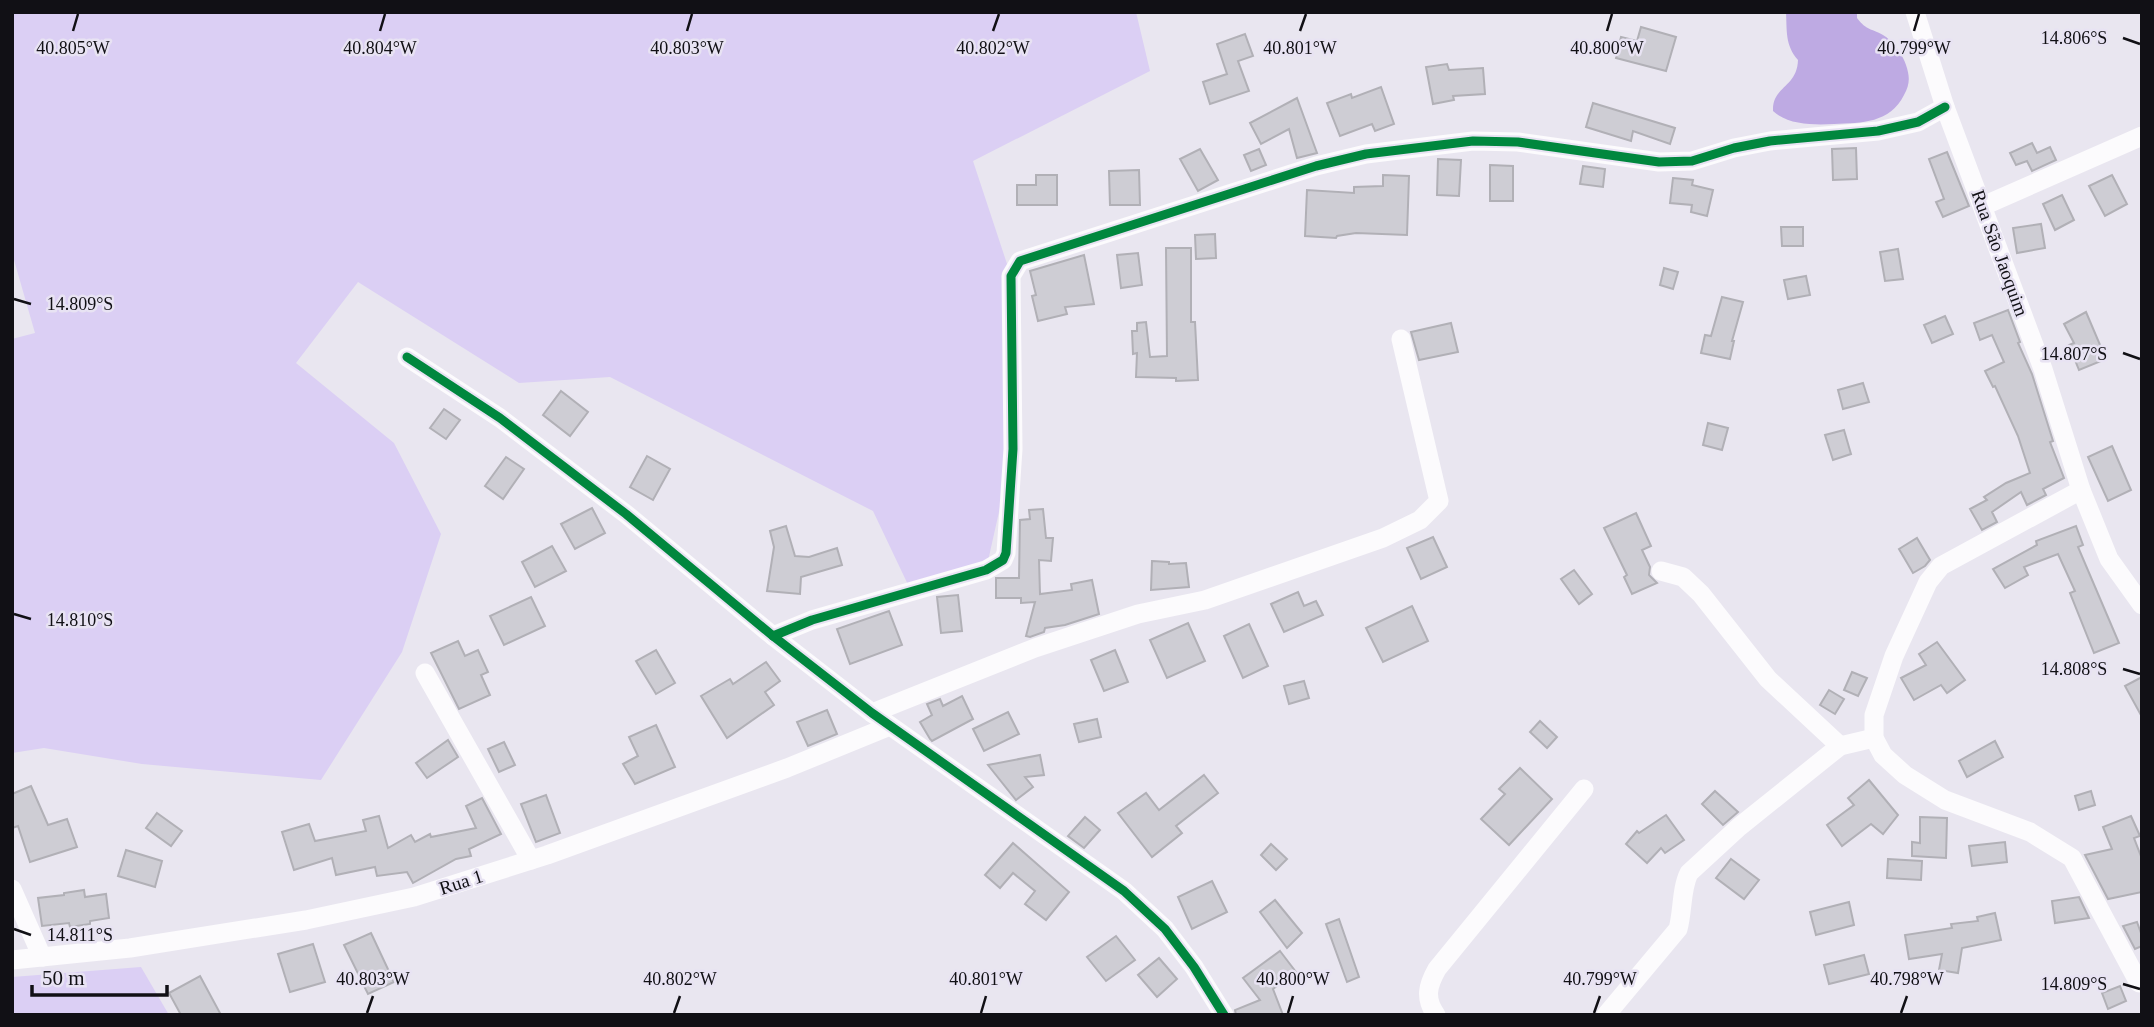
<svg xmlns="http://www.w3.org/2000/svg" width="2154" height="1027" viewBox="0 0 2154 1027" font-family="'Times New Roman',serif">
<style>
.green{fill:#dbcff4}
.water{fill:#beaae3}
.building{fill:#cecdd4;stroke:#b1b0b6;stroke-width:2}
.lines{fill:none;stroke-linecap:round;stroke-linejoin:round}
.street{stroke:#fcfbfd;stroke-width:19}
.cycleway-casing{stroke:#e8e3f3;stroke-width:13}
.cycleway{stroke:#00873e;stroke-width:9}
.ticks{fill:none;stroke:#111015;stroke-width:2.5}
.labels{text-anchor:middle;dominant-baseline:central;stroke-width:5;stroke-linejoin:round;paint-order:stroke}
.street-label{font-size:19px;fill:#111015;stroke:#e8e3f3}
.ticks-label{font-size:18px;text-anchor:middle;fill:#111015;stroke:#e8e3f3;stroke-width:5;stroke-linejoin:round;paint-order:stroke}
</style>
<rect width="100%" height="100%" fill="#e9e6f0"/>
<g class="green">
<path d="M12,12H1136L1150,71L973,161L1011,276L1013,449L986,570L911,591L873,511L610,377L519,383L358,282L296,363L394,443L441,534L402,652L321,780L142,764L44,748L12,753V339L35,333L12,253Z"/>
<path d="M141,967L169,1015H12V977Z"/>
</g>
<path class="water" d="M1786,12H1857V18C1867,31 1871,28 1883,35C1892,40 1903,55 1906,65C1910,77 1910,84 1904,95C1890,123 1862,123 1834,124C1814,125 1788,125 1773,111C1772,86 1797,88 1798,60C1785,45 1787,31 1786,12Z"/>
<g class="building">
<path d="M1641,27L1676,37L1666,71L1616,58L1621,37L1637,41Z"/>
<path d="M1245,34L1253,56L1238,61L1249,91L1210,104L1203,82L1227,74L1217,44Z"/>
<path d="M1447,64L1449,70L1483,68L1485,94L1453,96L1454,100L1433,104L1426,67Z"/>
<path d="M1381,87L1394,124L1375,131L1372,124L1340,136L1327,103L1351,94L1352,98Z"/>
<path d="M1297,98L1317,153L1297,158L1289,129L1261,144L1250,123Z"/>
<path d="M1593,103L1675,128L1670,144L1633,131L1631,141L1586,127Z"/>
<path d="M2032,143L2037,153L2050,147L2056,160L2032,171L2027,161L2016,165L2010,153Z"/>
<path d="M1856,148L1857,179L1833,180L1832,149Z"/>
<path d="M1200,149L1218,180L1198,191L1180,159Z"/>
<path d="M1259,149L1266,165L1251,171L1244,155Z"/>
<path d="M1947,152L1969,206L1943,217L1936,202L1944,199L1929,159Z"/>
<path d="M1438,159L1461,160L1459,196L1437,195Z"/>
<path d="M1490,165L1513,166V201H1490Z"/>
<path d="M1583,166L1605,169L1603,187L1580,184Z"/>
<path d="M1139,170L1140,205H1110L1109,171Z"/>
<path d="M1036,175H1057V205H1017V185H1036Z"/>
<path d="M1383,175L1409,176L1407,235L1356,233L1337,236L1336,238L1305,236L1307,190L1354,193V187L1383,186Z"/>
<path d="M2112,175L2127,204L2105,216L2089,186Z"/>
<path d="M1673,178L1693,180L1692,185L1713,190L1707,216L1691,212L1692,205L1670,203Z"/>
<path d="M2062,195L2074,220L2055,230L2043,204Z"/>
<path d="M2041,224L2045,248L2017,253L2013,228Z"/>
<path d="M1781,227H1803V246H1782Z"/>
<path d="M1215,234L1216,258L1196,259L1195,235Z"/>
<path d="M1166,248H1191V322H1195L1198,380L1176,381V378L1136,377L1137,353L1133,354L1132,331H1137V323L1146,322L1150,357L1167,356Z"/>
<path d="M1898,249L1903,279L1885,281L1880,252Z"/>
<path d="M1138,253L1142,285L1121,288L1117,255Z"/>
<path d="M1084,255L1094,304L1065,307L1067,314L1038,321L1032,296L1036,295L1030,271Z"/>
<path d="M1664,268L1678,272L1673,289L1660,285Z"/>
<path d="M1806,276L1810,295L1788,299L1784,280Z"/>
<path d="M1722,297L1743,302L1732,341H1734L1730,359L1701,353L1705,335L1711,336Z"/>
<path d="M2008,310L2020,342L2018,343L2032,374L2053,441L2050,442L2064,478L2043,489L2046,495L2027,505L2021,492L1992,512L1997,522L1982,530L1970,509L1987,500L1984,497L2006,483L2030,473L2018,436L1995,386L1993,387L1985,371L2004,362L1992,335L1980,340L1974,323Z"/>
<path d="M2086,312L2106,359L2079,370L2069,345L2074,343L2064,324Z"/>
<path d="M1945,316L1953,334L1932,343L1924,325Z"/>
<path d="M1451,323L1458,352L1419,360L1411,332Z"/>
<path d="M1863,383L1869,402L1843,409L1838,390Z"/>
<path d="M561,391L588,412L570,436L543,415Z"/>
<path d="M444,409L460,420L446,439L430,428Z"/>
<path d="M1708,423L1728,428L1722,450L1703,445Z"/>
<path d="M1844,430L1851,454L1833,460L1825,435Z"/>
<path d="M2112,446L2131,490L2108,501L2088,457Z"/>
<path d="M647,456L670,469L653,500L630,487Z"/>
<path d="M506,457L524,469L503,499L485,486Z"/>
<path d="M592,508L605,533L575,549L561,524Z"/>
<path d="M1043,509L1046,538H1053L1051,561L1039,560L1040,594L1072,590L1071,584L1092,580L1099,614L1065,625L1045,628L1044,632L1030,637L1026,636L1035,602L1021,603V598H996V578H1019L1020,520L1030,519L1029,510Z"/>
<path d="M1636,513L1651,546L1642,550L1650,567L1649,575L1657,583L1632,594L1624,577L1627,575L1604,528Z"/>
<path d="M786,526L795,556L809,557L837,548L842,565L801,577L800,594L767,591L774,547L770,531Z"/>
<path d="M2076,526L2083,545L2078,547L2119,643L2094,653L2070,593L2075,591L2058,554L2024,567L2028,575L2005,588L1993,569L2037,545L2036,541Z"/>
<path d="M1433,537L1447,567L1421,579L1407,548Z"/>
<path d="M1917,538L1930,560L1925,566L1913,573L1899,549Z"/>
<path d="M552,546L566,571L535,587L522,562Z"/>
<path d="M1152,561L1169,562V564L1186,563L1189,587L1151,590Z"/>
<path d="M1574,570L1592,594L1579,604L1561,579Z"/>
<path d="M1298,592L1304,606L1316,601L1323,615L1284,632L1271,604Z"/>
<path d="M958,595L962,631L941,633L937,597Z"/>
<path d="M531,597L545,626L504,645L490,616Z"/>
<path d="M1412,606L1428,641L1383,662L1366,628Z"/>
<path d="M889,611L902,645L850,664L837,629Z"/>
<path d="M1188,623L1205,661L1167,678L1150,640Z"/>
<path d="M1249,624L1268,666L1243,678L1224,636Z"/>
<path d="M458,641L465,656L478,650L488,672L481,675L490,695L459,709L431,653Z"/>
<path d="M1937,642L1965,680L1947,693L1941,685L1914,700L1901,678L1926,665L1919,654Z"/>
<path d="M656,650L675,683L656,694L636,661Z"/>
<path d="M1115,650L1128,682L1104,691L1091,660Z"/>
<path d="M766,662L780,681L765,692L774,705L727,738L701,696L730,679L733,684Z"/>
<path d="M1852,672L1867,678L1858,696L1844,690Z"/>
<path d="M2142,677V717L2125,686Z"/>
<path d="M1304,681L1309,698L1289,704L1284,686Z"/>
<path d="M1829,690L1844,699L1835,714L1820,705Z"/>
<path d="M962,696L973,719L932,741L930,739L920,722L932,715L927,704L940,699L943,706Z"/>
<path d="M827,710L837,734L808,746L797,722Z"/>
<path d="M1008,712L1019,734L984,751L973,729Z"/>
<path d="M1097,719L1101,737L1079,742L1074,724Z"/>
<path d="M1540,721L1557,737L1547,748L1530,732Z"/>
<path d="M656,725L675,767L635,784L623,764L638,756L629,737Z"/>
<path d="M448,740L458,757L427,778L416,763Z"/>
<path d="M1995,741L2003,757L1967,777L1959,761Z"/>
<path d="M504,742L515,765L499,772L488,749Z"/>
<path d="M1040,755L1044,775L1025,777L1033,787L1016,800L988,765Z"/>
<path d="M1520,768L1552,799L1509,845L1481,819L1505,794L1499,789Z"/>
<path d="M1204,775L1218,793L1176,826L1182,833L1152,857L1118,813L1146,793L1159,810Z"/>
<path d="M1869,780L1898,815L1883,834L1871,824L1842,846L1827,825L1854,805L1848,798Z"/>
<path d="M31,786L48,825L67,819L77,847L30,862L18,826L12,828V794Z"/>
<path d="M1715,791L1738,812L1723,825L1702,804Z"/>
<path d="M2091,791L2095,805L2079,810L2075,796Z"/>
<path d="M546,795L560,833L536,842L521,804Z"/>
<path d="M482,798L501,834L469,849L471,856L456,859L413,883L407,872L377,876L375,867L336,875L332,858L294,870L282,832L309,824L315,841L366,831L363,820L379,816L388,848L411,835L415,842L430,834L431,837L476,828L466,806Z"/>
<path d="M157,813L182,831L171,846L146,828Z"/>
<path d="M1666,815L1684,840L1665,853L1661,848L1647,863L1626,844L1637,831L1639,833Z"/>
<path d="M2131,816L2140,836L2134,838L2142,859V892L2108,899L2085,855L2112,849L2103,827Z"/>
<path d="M1085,817L1100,830L1084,848L1068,836Z"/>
<path d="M1920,817L1947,818L1946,858L1912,856V842L1920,843Z"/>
<path d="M2005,842L2007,862L1972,866L1969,846Z"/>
<path d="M1013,843L1069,892L1046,920L1025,904L1035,891L1013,873L1000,888L985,875Z"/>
<path d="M1271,844L1287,859L1276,870L1261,855Z"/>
<path d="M126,850L162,861L155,887L118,876Z"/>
<path d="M1731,859L1759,880L1744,899L1716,878Z"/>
<path d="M1888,859L1922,861L1921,880L1887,878Z"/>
<path d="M1212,881L1227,912L1192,929L1178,897Z"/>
<path d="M84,890L85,897L106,894L109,918L90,921V924L70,927L69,923L42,926L38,898L64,895V893Z"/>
<path d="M2079,897L2089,918L2055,923L2052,901Z"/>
<path d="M1275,900L1302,933L1287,948L1260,912Z"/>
<path d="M1849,902L1854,925L1816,935L1810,912Z"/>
<path d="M1995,913L2001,940L1962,948L1958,973L1939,970L1942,954L1909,959L1905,935L1952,928L1951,924L1978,921L1977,917Z"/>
<path d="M1339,919L1359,977L1347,982L1326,924Z"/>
<path d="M2137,922L2142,936V946L2135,949L2123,926Z"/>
<path d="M371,933L394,982L368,994L344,945Z"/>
<path d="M1116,936L1135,960L1106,981L1087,957Z"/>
<path d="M313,944L325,982L290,992L278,954Z"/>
<path d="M1280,951L1296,972L1273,989L1283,1015H1236L1235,1010L1260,1000L1243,978Z"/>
<path d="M1864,955L1869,974L1829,984L1824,965Z"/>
<path d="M1159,958L1177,979L1157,997L1138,975Z"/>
<path d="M200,976L221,1015H181L169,993Z"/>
<path d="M2120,986L2126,1001L2108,1009L2102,993Z"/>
</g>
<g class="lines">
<g class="street">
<path d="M1915,12L1945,107L2043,369L2081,490L2109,559L2142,605"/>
<path d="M1983,206L2142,136"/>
<path d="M407,357L500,418L626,514L773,636L872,713L1124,891L1165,929L1194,967L1224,1015"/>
<path d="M2081,490L1941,566L1928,582L1894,656L1874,715V738L1883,755L1905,775L1945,800L2030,832L2072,858L2139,983"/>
<path d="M1661,571L1683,577L1701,594L1768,679L1840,746"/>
<path d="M773,636L812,620L986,570L1003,560L1006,553L1013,449L1011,276L1020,261L1316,166L1366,154L1473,141L1518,142L1659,162L1692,161L1734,148L1770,141L1878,131L1918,122L1945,107"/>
<path d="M425,673L531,860"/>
<path d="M872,713L1035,648L1138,614L1205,600L1383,538L1420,520L1439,501L1401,339"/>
<path d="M12,889L42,957"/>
<path d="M12,960L130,948L306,920L414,897L547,855L787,768L890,726"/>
<path d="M1436,1015C1424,998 1428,985 1437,969L1584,789"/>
<path d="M1606,1015L1678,929C1683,911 1681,889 1689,873L1739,827L1840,746L1874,738"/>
</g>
<defs>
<g id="cycleway">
<path d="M407,357L500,418L626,514L773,636L872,713L1124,891L1165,929L1194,967L1224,1015"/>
<path d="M773,636L812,620L986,570L1003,560L1006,553L1013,449L1011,276L1020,261L1316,166L1366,154L1473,141L1518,142L1659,162L1692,161L1734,148L1770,141L1878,131L1918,122L1945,107"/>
</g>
</defs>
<use href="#cycleway" class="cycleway-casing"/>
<use href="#cycleway" class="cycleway"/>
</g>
<path class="ticks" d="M73,31L78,14M380,31L385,14M687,31L692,14M993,31L999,14M1300,31L1306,14M1607,31L1612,14M1914,31L1919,14M2123,38L2140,44M14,299L31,304M2123,353L2140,359M14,614L31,619M2123,669L2140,674M14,929L31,935M2123,984L2140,989M367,1013L373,996M674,1013L680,996M981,1013L986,996M1288,1013L1293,996M1594,1013L1600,996M1901,1013L1907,996"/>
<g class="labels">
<g class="street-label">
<text transform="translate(2000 253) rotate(70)">Rua São Jaoquim</text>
<text transform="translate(461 882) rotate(-18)">Rua 1</text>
</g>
</g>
<g class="ticks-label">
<text x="2074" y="44">14.806°S</text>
<text x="73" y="54">40.805°W</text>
<text x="380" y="54">40.804°W</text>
<text x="687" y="54">40.803°W</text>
<text x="993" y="54">40.802°W</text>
<text x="1300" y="54">40.801°W</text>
<text x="1607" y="54">40.800°W</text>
<text x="1914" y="54">40.799°W</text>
<text x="80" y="310">14.809°S</text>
<text x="2074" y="360">14.807°S</text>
<text x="80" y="626">14.810°S</text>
<text x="2074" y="675">14.808°S</text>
<text x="80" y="941">14.811°S</text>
<text x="373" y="985">40.803°W</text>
<text x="680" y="985">40.802°W</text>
<text x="986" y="985">40.801°W</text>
<text x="1293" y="985">40.800°W</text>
<text x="1600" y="985">40.799°W</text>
<text x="1907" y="985">40.798°W</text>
<text x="2074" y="990">14.809°S</text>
</g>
<rect width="2154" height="1027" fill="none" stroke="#111015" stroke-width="28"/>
<path d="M32 985v10h135v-10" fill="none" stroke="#111015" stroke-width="3.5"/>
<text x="42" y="985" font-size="21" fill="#111015" stroke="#e8e3f3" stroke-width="5" paint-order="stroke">50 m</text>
</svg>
